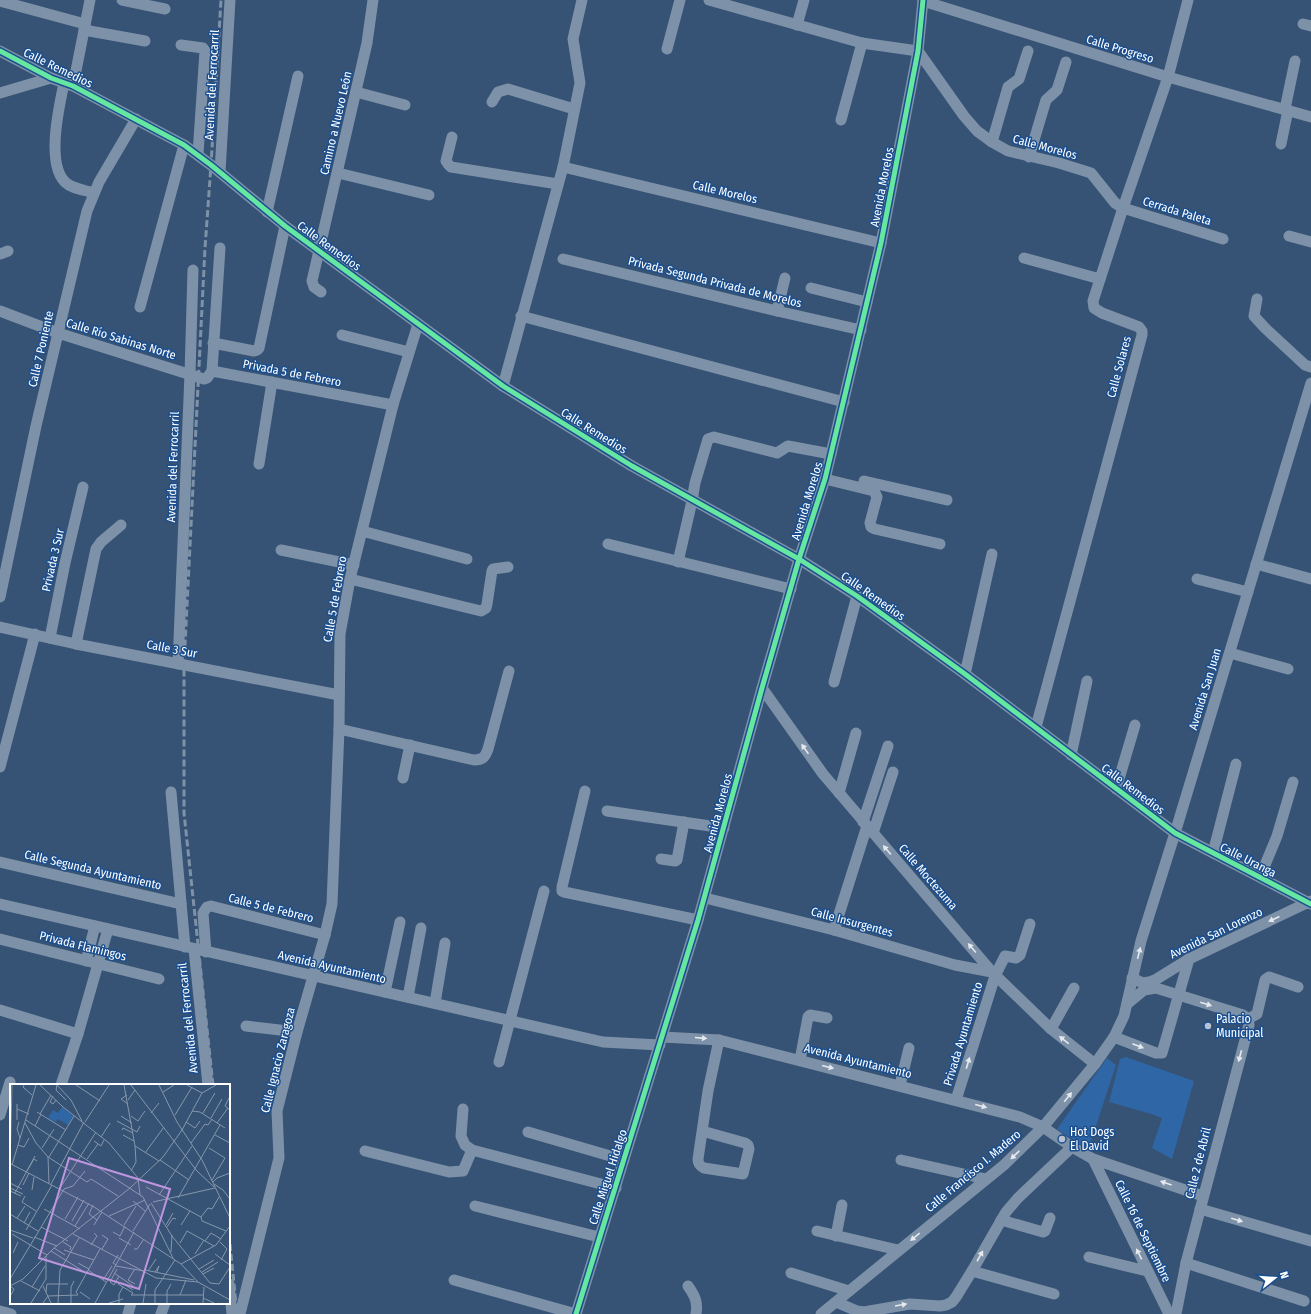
<svg xmlns="http://www.w3.org/2000/svg" width="1311" height="1314" viewBox="0 0 1311 1314" font-family="'Fira Sans Condensed',sans-serif">
<style>
.green{fill:#2f66a5}
.lines{fill:none;stroke-linecap:round;stroke-linejoin:round}
.minor{stroke:#7d92a8;stroke-width:11}
.rail{stroke:#7e92a7;stroke-width:3;stroke-dasharray:7 3;stroke-linecap:butt}
.cycleway-casing{stroke:#1b4f8f;stroke-width:8}
.cycleway{stroke:#66e7a1;stroke-width:5}
.oneway{fill:#e5e9ee}
.poi-dot{fill:#b9c2ce;stroke:#1b4f8f;stroke-width:1.5}
.labels{text-anchor:middle;dominant-baseline:central;stroke-width:3;stroke-linejoin:round;paint-order:stroke}
.street-label{font-size:12px;fill:#fff;stroke:#1b4f8f}
.poi-label{font-size:12px;fill:#fff;stroke:#1b4f8f;text-anchor:start}
.inset-road{fill:none;stroke:#8697ac;stroke-width:1}
.view{fill:#bd96df;fill-opacity:0.15;stroke:#bd96df;stroke-width:2}
.inset-edge{fill:none;stroke:#fff;stroke-width:2}
</style>
<rect width="100%" height="100%" fill="#365274"/>
<g class="green">
<path d="M1126,1057L1194,1081L1172,1159L1152,1148L1162,1118L1151,1114L1109,1102L1120,1059Z"/>
<path d="M1107,1058L1116,1065L1088,1150L1057,1129Z"/>
</g>
<g class="lines">
<g class="minor">
<path d="M122,0L165,9"/>
<path d="M709,0L862,43L918,51L964,116L977,131L992,142L1008,151L1059,163L1091,173L1115,203L1123,208L1223,239"/>
<path d="M0,1L85,24"/>
<path d="M923,1L1168,77L1311,117"/>
<path d="M1303,24L1311,26"/>
<path d="M797,25L804,0"/>
<path d="M84,30L145,41"/>
<path d="M181,45L203,48L205,51L198,154"/>
<path d="M667,49L680,0"/>
<path d="M0,51L51,78L73,86L184,145L211,165L285,226L503,386L632,466L799,559L857,596L965,674L1175,833L1311,904"/>
<path d="M64,83C59,107 46,163 65,182C72,189 85,190 94,193"/>
<path d="M73,86L90,0"/>
<path d="M356,92L405,105"/>
<path d="M0,93L51,78"/>
<path d="M492,102L498,92L508,89L574,109"/>
<path d="M1285,109L1295,61"/>
<path d="M841,120L862,43"/>
<path d="M452,137L446,161L448,164L451,167L558,184"/>
<path d="M992,142L1008,87L1019,79L1028,51"/>
<path d="M1281,144L1288,110"/>
<path d="M1029,157L1046,100L1057,90L1066,62"/>
<path d="M563,167L881,243"/>
<path d="M220,172L230,0"/>
<path d="M338,173L429,195"/>
<path d="M267,212L298,76"/>
<path d="M1289,236L1311,242"/>
<path d="M0,254L8,251"/>
<path d="M1024,258L1100,279"/>
<path d="M563,259L777,311L861,330"/>
<path d="M811,288L867,302"/>
<path d="M321,292L314,287L312,281L367,43L373,0"/>
<path d="M1257,299L1254,316L1265,328L1305,365L1311,367"/>
<path d="M140,307L184,145"/>
<path d="M0,311L58,333L204,379L207,378L212,371L393,405"/>
<path d="M777,311L785,278"/>
<path d="M521,316L844,402"/>
<path d="M342,335L409,352"/>
<path d="M213,343L254,351L257,350L259,348L285,226"/>
<path d="M212,371L220,248"/>
<path d="M503,386L563,167L580,83L573,39L582,0"/>
<path d="M259,464L272,382"/>
<path d="M825,479L874,491L877,497L870,523L871,527L875,529L940,544"/>
<path d="M864,481L947,500"/>
<path d="M362,531L467,559"/>
<path d="M608,544L791,589"/>
<path d="M281,550L354,565"/>
<path d="M678,562L692,501L695,483L708,439L714,437L777,453L788,446L831,454"/>
<path d="M1256,564L1311,579"/>
<path d="M350,579L481,611L486,608L487,604L492,571L493,569L508,567"/>
<path d="M1197,579L1248,592"/>
<path d="M0,597L36,426L87,211L99,182L136,119"/>
<path d="M0,627L76,644L339,695"/>
<path d="M50,638L65,563L83,487"/>
<path d="M76,644L96,549L101,542L121,525"/>
<path d="M1230,653L1288,669"/>
<path d="M178,664L190,374L193,270"/>
<path d="M965,674L992,554"/>
<path d="M834,682L857,596"/>
<path d="M762,688L823,774L992,972L1051,1029L1095,1064"/>
<path d="M1036,727L1142,335V331L1139,327L1102,313L1094,308L1093,301L1123,208L1168,77L1188,0"/>
<path d="M339,729L474,760C483,760 485,757 488,749L509,671"/>
<path d="M1071,755L1087,681"/>
<path d="M0,767L35,634"/>
<path d="M403,778L410,745"/>
<path d="M1116,789L1135,725"/>
<path d="M585,791L562,887V891L564,892L698,920"/>
<path d="M171,792L185,947"/>
<path d="M839,793L856,733"/>
<path d="M607,811L724,828"/>
<path d="M863,822L888,746"/>
<path d="M873,833L893,772"/>
<path d="M1213,853L1236,764"/>
<path d="M661,859L675,861L677,860L684,822"/>
<path d="M0,862L181,904"/>
<path d="M1260,877L1277,836L1293,782"/>
<path d="M705,898L834,930L955,965L992,972"/>
<path d="M0,904L603,1042L660,1045"/>
<path d="M834,930L867,826"/>
<path d="M0,939L159,979"/>
<path d="M194,949L208,1085"/>
<path d="M206,952L203,913L207,907L211,906L325,935"/>
<path d="M86,961L95,926"/>
<path d="M1132,978L1143,983L1149,982L1155,980L1189,959L1311,901"/>
<path d="M385,992L400,922"/>
<path d="M408,997L421,928"/>
<path d="M435,1003L445,943"/>
<path d="M1127,1004L1144,990L1156,988L1243,1015L1248,1019"/>
<path d="M0,1010L78,1034"/>
<path d="M1248,1019L1257,1014L1265,980L1269,977L1298,987"/>
<path d="M246,1026L297,1032"/>
<path d="M1051,1029L1074,988"/>
<path d="M662,1037L719,1040L1020,1117L1043,1127L1072,1147L1093,1159L1203,1196"/>
<path d="M1114,1037L1156,1053H1162L1189,959"/>
<path d="M800,1060L808,1017L810,1015L827,1018"/>
<path d="M499,1062L544,891"/>
<path d="M61,1085L78,1034L108,929"/>
<path d="M900,1085L909,1048"/>
<path d="M956,1100L995,976L1005,956L1016,958L1020,955L1030,924"/>
<path d="M463,1109L461,1136L465,1145L472,1150L616,1188"/>
<path d="M0,1115L10,1082"/>
<path d="M702,1131L745,1143L748,1145L749,1149L743,1174L704,1168C700,1166 698,1164 698,1159L708,1091L719,1040"/>
<path d="M528,1132L624,1160"/>
<path d="M365,1151L449,1172L463,1171L472,1150"/>
<path d="M1093,1159L1169,1314"/>
<path d="M901,1160L986,1179"/>
<path d="M475,1206L599,1237"/>
<path d="M1200,1209L1311,1241"/>
<path d="M1001,1220L1043,1232L1045,1231L1050,1218"/>
<path d="M817,1231L898,1250"/>
<path d="M836,1236L842,1205"/>
<path d="M1089,1257L1147,1271"/>
<path d="M1186,1263L1304,1301"/>
<path d="M972,1271L1054,1294"/>
<path d="M791,1273L849,1291"/>
<path d="M454,1280L576,1314"/>
<path d="M229,1284L232,1314"/>
<path d="M688,1286C695,1296 698,1302 696,1314"/>
<path d="M836,1302L857,1311L864,1312L910,1304L940,1306L946,1305L952,1302L956,1297L972,1271L1006,1212L1018,1198L1072,1147"/>
<path d="M0,1311L11,1314"/>
<path d="M128,1314L131,1303"/>
<path d="M161,1314L165,1303"/>
<path d="M240,1314L279,1158L277,1111L297,1032L325,935L332,904L339,729L340,634L350,579L393,405L418,324"/>
<path d="M576,1314L698,920L762,688L799,559L825,479L881,243L918,51L923,0"/>
<path d="M821,1314L1004,1165L1043,1127L1095,1064L1114,1037L1124,1016L1141,941L1175,833L1311,383"/>
<path d="M1176,1314L1186,1263L1249,1025L1248,1019"/>
</g>
<g class="rail">
<path d="M213,1085L184,813V665L205,248L211,165L221,0"/>
<path d="M229,1234L237,1314"/>
</g>
<defs>
<g id="cycleway">
<path d="M0,51L51,78L73,86L184,145L211,165L285,226L503,386L632,466L799,559L857,596L965,674L1175,833L1311,904"/>
<path d="M576,1314L698,920L762,688L799,559L825,479L881,243L918,51L923,0"/>
</g>
</defs>
<use href="#cycleway" class="cycleway-casing"/>
<use href="#cycleway" class="cycleway"/>
</g>
<defs><path id="oneway-solid" d="M-6-.8H1V-3.2L6.5 0L1 3.2V.8H-6Z"/></defs>
<g class="oneway">
<use href="#oneway-solid" transform="translate(805 749) rotate(-125)"/>
<use href="#oneway-solid" transform="translate(887 850) rotate(-131)"/>
<use href="#oneway-solid" transform="translate(1274 919) rotate(155)"/>
<use href="#oneway-solid" transform="translate(972 948) rotate(-131)"/>
<use href="#oneway-solid" transform="translate(1139 953) rotate(-76)"/>
<use href="#oneway-solid" transform="translate(1206 1004) rotate(17)"/>
<use href="#oneway-solid" transform="translate(701 1038) rotate(5)"/>
<use href="#oneway-solid" transform="translate(1064 1040) rotate(-142)"/>
<use href="#oneway-solid" transform="translate(1138 1046) rotate(21)"/>
<use href="#oneway-solid" transform="translate(1240 1056) rotate(105)"/>
<use href="#oneway-solid" transform="translate(968 1063) rotate(-73)"/>
<use href="#oneway-solid" transform="translate(828 1067) rotate(14)"/>
<use href="#oneway-solid" transform="translate(1068 1097) rotate(-51)"/>
<use href="#oneway-solid" transform="translate(981 1106) rotate(15)"/>
<use href="#oneway-solid" transform="translate(1015 1155) rotate(136)"/>
<use href="#oneway-solid" transform="translate(1166 1183) rotate(-161)"/>
<use href="#oneway-solid" transform="translate(1237 1220) rotate(16)"/>
<use href="#oneway-solid" transform="translate(915 1237) rotate(141)"/>
<use href="#oneway-solid" transform="translate(1139 1254) rotate(-116)"/>
<use href="#oneway-solid" transform="translate(980 1256) rotate(-61)"/>
<use href="#oneway-solid" transform="translate(901 1305) rotate(-10)"/>
</g>
<g class="poi-dot">
<circle cx="1208" cy="1026" r="4"/>
<circle cx="1062" cy="1139" r="4"/>
</g>
<g class="labels">
<g class="street-label">
<text transform="translate(1120 49) rotate(17)">Calle Progreso</text>
<text transform="translate(58 68) rotate(26)">Calle Remedios</text>
<text transform="translate(212 85) rotate(-87)">Avenida del Ferrocarril</text>
<text transform="translate(336 123) rotate(-77)">Camino a Nuevo León</text>
<text transform="translate(1045 147) rotate(15)">Calle Morelos</text>
<text transform="translate(882 187) rotate(-79)">Avenida Morelos</text>
<text transform="translate(725 192) rotate(13)">Calle Morelos</text>
<text transform="translate(1177 211) rotate(17)">Cerrada Paleta</text>
<text transform="translate(329 246) rotate(36)">Calle Remedios</text>
<text transform="translate(715 282) rotate(14)">Privada Segunda Privada de Morelos</text>
<text transform="translate(121 339) rotate(17)">Calle Río Sabinas Norte</text>
<text transform="translate(41 349) rotate(-77)">Calle 7 Poniente</text>
<text transform="translate(1119 367) rotate(-75)">Calle Solares</text>
<text transform="translate(292 373) rotate(11)">Privada 5 de Febrero</text>
<text transform="translate(594 431) rotate(32)">Calle Remedios</text>
<text transform="translate(173 467) rotate(-88)">Avenida del Ferrocarril</text>
<text transform="translate(807 501) rotate(-73)">Avenida Morelos</text>
<text transform="translate(53 560) rotate(-77)">Privada 3 Sur</text>
<text transform="translate(873 596) rotate(35)">Calle Remedios</text>
<text transform="translate(335 599) rotate(-80)">Calle 5 de Febrero</text>
<text transform="translate(172 649) rotate(11)">Calle 3 Sur</text>
<text transform="translate(1205 689) rotate(-73)">Avenida San Juan</text>
<text transform="translate(1133 789) rotate(37)">Calle Remedios</text>
<text transform="translate(718 813) rotate(-75)">Avenida Morelos</text>
<text transform="translate(1248 860) rotate(27)">Calle Uranga</text>
<text transform="translate(93 870) rotate(13)">Calle Segunda Ayuntamiento</text>
<text transform="translate(928 877) rotate(49)">Calle Moctezuma</text>
<text transform="translate(271 908) rotate(14)">Calle 5 de Febrero</text>
<text transform="translate(852 922) rotate(15)">Calle Insurgentes</text>
<text transform="translate(1216 933) rotate(-26)">Avenida San Lorenzo</text>
<text transform="translate(83 946) rotate(14)">Privada Flamingos</text>
<text transform="translate(332 967) rotate(13)">Avenida Ayuntamiento</text>
<text transform="translate(188 1018) rotate(-96)">Avenida del Ferrocarril</text>
<text transform="translate(963 1034) rotate(-73)">Privada Ayuntamiento</text>
<text transform="translate(278 1060) rotate(-76)">Calle Ignacio Zaragoza</text>
<text transform="translate(858 1061) rotate(14)">Avenida Ayuntamiento</text>
<text transform="translate(1198 1163) rotate(-76)">Calle 2 de Abril</text>
<text transform="translate(973 1171) rotate(-40)">Calle Francisco I. Madero</text>
<text transform="translate(608 1177) rotate(-72)">Calle Miguel Hidalgo</text>
<text transform="translate(1143 1231) rotate(64)">Calle 16 de Septiembre</text>
</g>
<g class="poi-label">
<text x="1216" y="1019">Palacio<tspan x="1216" dy="14">Municipal</tspan></text>
<text x="1070" y="1132">Hot Dogs<tspan x="1070" dy="14">El David</tspan></text>
</g>
</g>
<g transform="translate(10 1084)">
<rect width="220" height="220" fill="#365274"/>
<path d="M52,23L63,32L58,41L48,35L45,38L38,34L43,26L48,29Z" fill="#2f66a5"/>
<path class="inset-road" d="M14,1L13,3L22,11M30,1L53,23L99,59L128,94L130,111M47,1L61,16L72,37M47,1L46,6L56,16M66,1L90,17M114,1L125,62L126,78L121,87M121,1L187,87L204,103M149,1L167,38L192,76L220,134M177,1L192,9M153,8L164,1M117,11L111,15L118,20M43,12L40,18L43,20L46,16M219,14L215,22L220,26M118,16L125,6M7,25L19,30M182,27L190,28L215,44M27,28L56,46M141,29L149,19M193,29L205,9M30,30L41,11M165,31L182,3M111,32L122,39M121,32L128,37L135,27M201,34L212,15M7,36V20M16,36L133,113L163,174M107,37L127,48L130,42M9,38L7,45L10,54M75,38L99,1M176,38L185,44L190,37M15,39L26,59L38,73L39,99M207,39L218,24M25,42L31,30M112,46L113,44L123,49M113,51L124,57M205,51L220,59M91,53L100,39M84,57L91,62L94,56M181,59L195,40L198,41L202,35M8,61L14,63L19,54M125,62L149,77M32,64L44,45M199,64L215,74L202,96M135,69L154,43M38,73L77,98L81,95L108,112M39,73L64,32M77,75L88,60M150,76L179,96M1,80L84,123L171,180L188,198M0,81L2,1M2,81L26,1M17,87L24,75L27,77M203,98L207,94L220,89M0,99L12,105M41,100L74,38M204,100L213,106L220,115M13,101L19,89M136,103L191,133L192,137L216,147M0,104L13,110M50,104L86,48M22,106L24,93M0,107L11,112M5,109L25,72M149,111L182,62M15,112L12,118L26,127M168,114L210,41M123,117L135,127M143,118L205,104M141,119L162,152L200,199L209,200L220,183M83,121L79,130L87,136M34,125L70,145M0,130L28,147M99,132L135,116M191,133L198,124L202,125L209,113M7,134L15,122M55,135L68,113M62,137L74,116M14,139L20,128M84,141L92,128M114,141L126,122M156,141L163,129M171,141L180,127M65,142L79,119M31,143L58,157M157,143L163,134L166,135M0,146L23,154M16,146L42,101M123,147L140,120M103,148L110,152L115,142M2,150L37,171M63,150L146,194L188,198L220,216M92,151L98,155L92,165M24,153L47,162M109,154L121,161M195,157L201,149L211,155M53,158L61,163L60,166M210,158L217,165L211,176M170,159L177,147L204,162M81,161L87,152L84,149M44,164L55,171M124,165H127L134,155M54,166L84,176M41,167L76,189M161,168L162,151M3,169L8,158M185,170L194,156M205,170L220,181M68,179L79,185M171,180L206,161L220,142M106,181L103,179L108,171M106,182L134,187M107,185L100,198L104,201L109,192M189,185L204,176M78,186L96,198M135,186L184,196M138,187L146,175M145,188L149,182L147,188M192,188L208,178M104,189L123,202M193,190L204,184M0,195L54,105L63,102L75,87M93,196L102,182M11,197L30,207M112,199L123,206M108,200L123,209L121,211M125,200L118,196L125,185M33,202L41,219M22,203L35,182M36,208L37,200H58M70,208L80,215M1,211L4,205L0,202L13,195L44,164L120,104L153,73L172,46L192,9L206,1M68,211L66,208L90,165M121,211H193M170,211L176,196M193,214L204,219M21,219L36,195V172M33,219L38,212L68,211M48,219L50,186L69,154M61,219V203L64,197M85,219L124,148M99,219L113,215M109,219V210L113,203M133,219L136,200M145,219V206L165,176M157,219V207L161,200M193,219L194,203"/>
<path class="view" d="M59,74L160,105L129,205L29,174Z"/>
<rect width="220" height="220" class="inset-edge"/>
</g>
<g transform="translate(1275 1278) rotate(73)" stroke="#1b4f8f" stroke-width="3" paint-order="stroke">
<path d="M0-3L7 15L0 10L-7 15Z" fill="#ffffff"/>
<text y="-6" font-size="11" font-weight="bold" text-anchor="middle" fill="#ffffff">N</text>
</g>
</svg>
